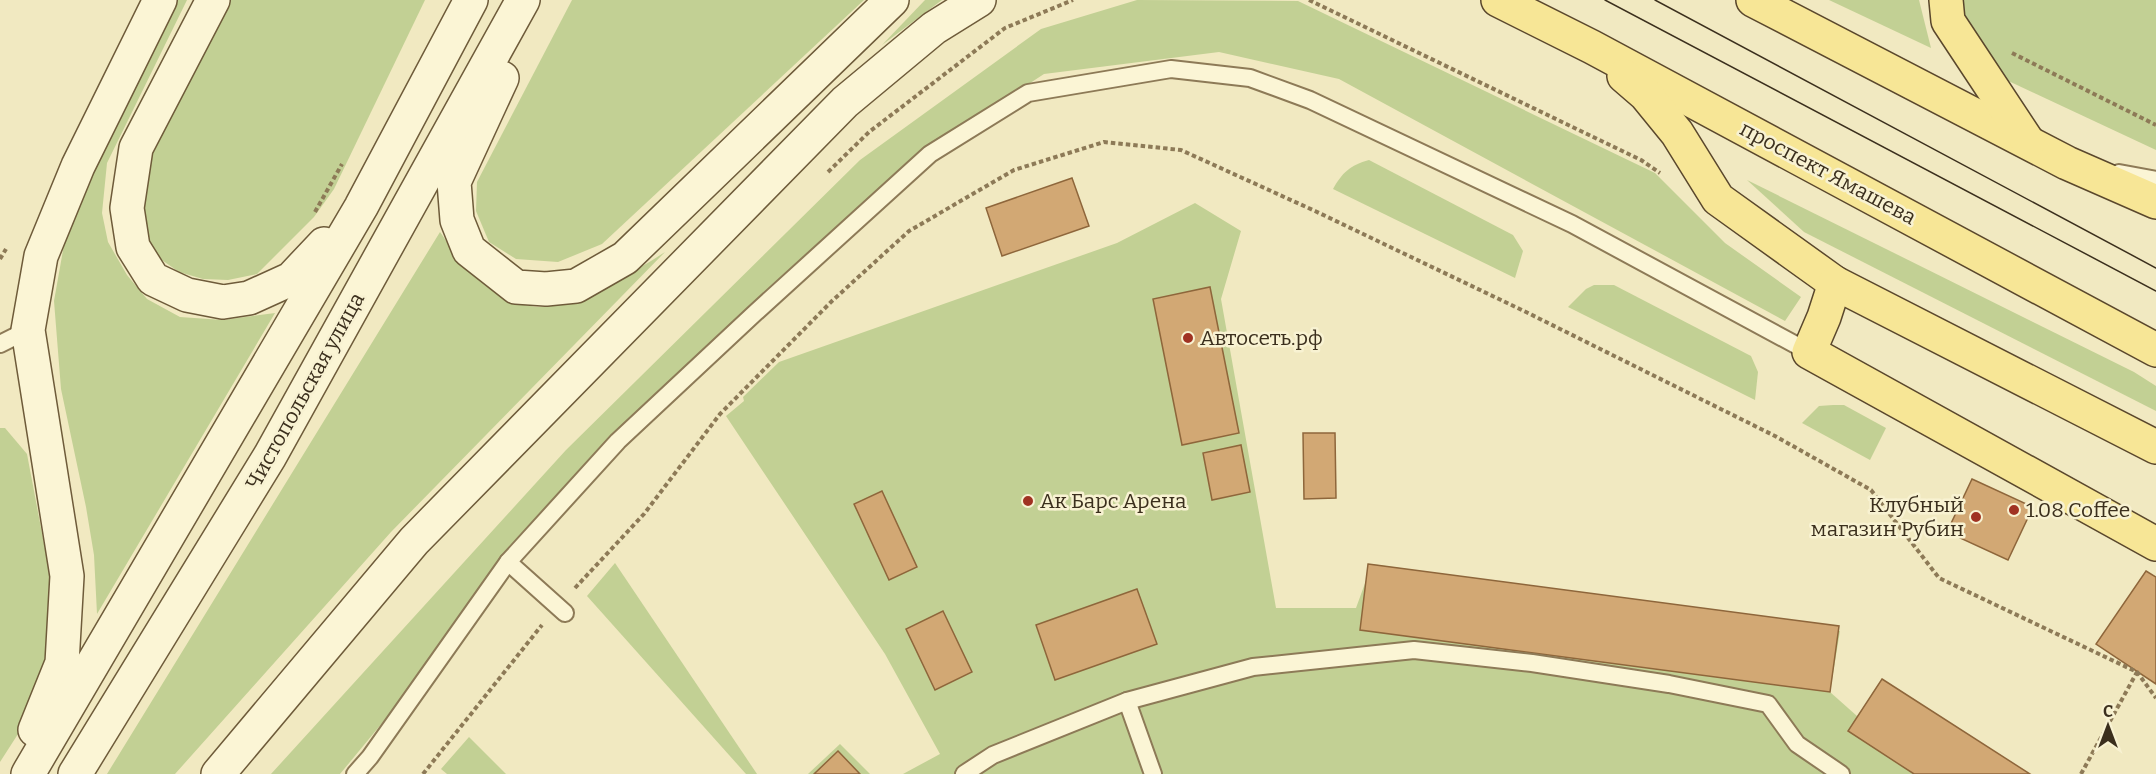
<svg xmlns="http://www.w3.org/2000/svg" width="2156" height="774" viewBox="0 0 2156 774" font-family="Bitter,serif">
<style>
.green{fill:#c2d094}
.building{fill:#d2a874;stroke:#8e663b;stroke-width:1.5}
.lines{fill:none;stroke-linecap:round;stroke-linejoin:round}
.service-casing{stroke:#8d7a57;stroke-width:20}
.secondary-casing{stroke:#6e5b3a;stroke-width:36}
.primary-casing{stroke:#5a472c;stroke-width:36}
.path{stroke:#8d7a57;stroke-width:4;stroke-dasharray:4.5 3;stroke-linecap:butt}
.service{stroke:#fbf5d5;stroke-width:16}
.secondary{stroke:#fbf5d5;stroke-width:33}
.primary{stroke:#f7e696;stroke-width:33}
.tram{stroke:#3b2f1d;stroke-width:1.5}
.poi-dot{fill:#a03222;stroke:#f8f2d2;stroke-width:2}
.labels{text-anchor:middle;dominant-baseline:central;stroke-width:5;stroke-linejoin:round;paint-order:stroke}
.street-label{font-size:21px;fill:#3b2f1d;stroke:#f8f2d2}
.poi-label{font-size:21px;fill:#3b2f1d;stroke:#f8f2d2;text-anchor:start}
</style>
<rect width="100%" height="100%" fill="#f1e9c1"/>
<g class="green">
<path d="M176,0H187L107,163L102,213L108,242L127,275L147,299L180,317L223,320L275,313L97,614L94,555L86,507L61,389L54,301L65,239L97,158Z"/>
<path d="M227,0H425L334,189L314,217L257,274L228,280L203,279L179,272L159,258L149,240L141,218L147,151Z"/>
<path d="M572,0H864L602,244L558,262L516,259L489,242L476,211L477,182Z"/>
<path d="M925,0H942L882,45Z"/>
<path d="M1137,0L1298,1L1655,173L1725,243L1801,297L1785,321L1339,79L1219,52L1044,74L922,154L620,435L340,774H271L566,450L860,160L1041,29Z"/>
<path d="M1829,0H1919L1931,48Z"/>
<path d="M1964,0H2156V150L2000,77L1961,15Z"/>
<path d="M1369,160L1513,235L1523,251L1515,278L1333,189C1342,173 1350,165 1369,160Z"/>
<path d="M1747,180L2134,372L2156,386V411L1804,232Z"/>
<path d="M1195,203L1241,231L1221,299L1276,608H1356L1372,564L1840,631L1830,692L1866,724L1941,774H903L940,754L885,654L726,416L744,401L743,397L779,362L1117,243Z"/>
<path d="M440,232C448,243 455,256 464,266C484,288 513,308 544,307C551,306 559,303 566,301C602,291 634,272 665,252L391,532L175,774H107Z"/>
<path d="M1594,285H1614L1751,356L1758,372L1755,400L1568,307L1586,289Z"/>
<path d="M1833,405H1844L1886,428L1870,460L1802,423L1819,406Z"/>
<path d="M0,428H5L27,454L51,581L50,650L27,720L0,762Z"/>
<path d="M615,563L757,774H746L587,596Z"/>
<path d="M469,737L506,774H447L441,769Z"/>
<path d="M840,744L870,774H808Z"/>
</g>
<g class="building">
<path d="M1072,178L1089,226L1002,256L986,208Z"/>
<path d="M1210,287L1239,433L1182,445L1153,299Z"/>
<path d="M1303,433H1335L1336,498L1304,499Z"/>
<path d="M1241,445L1250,492L1212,500L1203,453Z"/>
<path d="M1972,479L2033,507L2008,560L1947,532Z"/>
<path d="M882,491L917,567L889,580L854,504Z"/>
<path d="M1368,564L1839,626L1830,692L1360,630Z"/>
<path d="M2146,571L2156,577V684L2096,644Z"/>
<path d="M1137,589L1157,644L1055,680L1036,625Z"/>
<path d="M943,611L972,672L935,690L906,629Z"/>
<path d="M1882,679L2030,774H1914L1848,731Z"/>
<path d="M838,751L860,774H814Z"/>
</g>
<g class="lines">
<defs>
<g id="service">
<path d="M2119,173L2156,180"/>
<path d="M0,344L28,330"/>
<path d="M508,562L565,613"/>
<path d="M1127,701L1153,774"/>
<path d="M355,774L370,757L508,562L618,441L755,313L930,154L1028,93L1171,69L1250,78L1310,100L1572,224L1809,352"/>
<path d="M964,774L993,755L1127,701L1253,667L1414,650L1532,663L1669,684L1768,704L1797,744L1841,774"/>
</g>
<g id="secondary">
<path d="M213,0L136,148L127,208L133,247L153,279L187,295L223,302L249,298L291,279L324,244"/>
<path d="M502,78L454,182L457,220L469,250L516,287L546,289L576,286L625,258L892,0"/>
<path d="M35,730L62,663L67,576L28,330L41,256L78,166L160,0"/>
<path d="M28,774L361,207L471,0"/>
<path d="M75,774L270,456L523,0"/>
<path d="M218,774L414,541L845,102L934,28L979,0"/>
</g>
<g id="primary">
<path d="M1498,0L1592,47L2156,350"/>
<path d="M1753,0L2067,163L2156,202"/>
<path d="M1946,0L1948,21L2028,142"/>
<path d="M1624,76L1646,95L1677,133L1718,199L1835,283L2156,447"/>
<path d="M1835,283L1824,317L1809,352L2156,544"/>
</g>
</defs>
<use href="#service" class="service-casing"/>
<use href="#secondary" class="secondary-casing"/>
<use href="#primary" class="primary-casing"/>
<g class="path">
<path d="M1309,0L1641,160L1660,173"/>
<path d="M2012,53L2156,125"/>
<path d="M828,172L869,132L1005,28L1073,0"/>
<path d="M315,212L342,164"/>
<path d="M0,259L6,249"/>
<path d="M575,588L644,514L720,414L832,301L909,231L1014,170L1104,142L1181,150L1315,211L1526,312L1775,436L1871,490L1939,578L2137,672L2156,698"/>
<path d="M423,774L542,625"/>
<path d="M2081,774L2137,672"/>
</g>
<use href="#service" class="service"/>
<use href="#secondary" class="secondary"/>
<use href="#primary" class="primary"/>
<g class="tram">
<path d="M1605,0L2156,291"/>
<path d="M1655,0L2156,268"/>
</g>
</g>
<g class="poi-dot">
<circle cx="1188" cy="338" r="6"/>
<circle cx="1028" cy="501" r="6"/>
<circle cx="2014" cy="510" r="6"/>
<circle cx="1976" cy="517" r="6"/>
</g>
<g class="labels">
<g class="street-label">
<text transform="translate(1828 173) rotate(28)">проспект Ямашева</text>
<text transform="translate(305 391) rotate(-61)">Чистопольская улица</text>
</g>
<g class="poi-label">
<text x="1200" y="338">Автосеть.рф</text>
<text x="1040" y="501">Ак Барс Арена</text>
<text x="1964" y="505" text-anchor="end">Клубный<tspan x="1964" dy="24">магазин Рубин</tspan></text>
<text x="2026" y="510">1.08 Coffee</text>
</g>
</g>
<g transform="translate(2108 726)" stroke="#f8f2d2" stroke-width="4.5" paint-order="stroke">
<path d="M0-4.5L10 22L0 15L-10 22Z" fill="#3b2f1d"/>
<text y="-9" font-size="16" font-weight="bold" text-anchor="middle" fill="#3b2f1d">С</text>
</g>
</svg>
